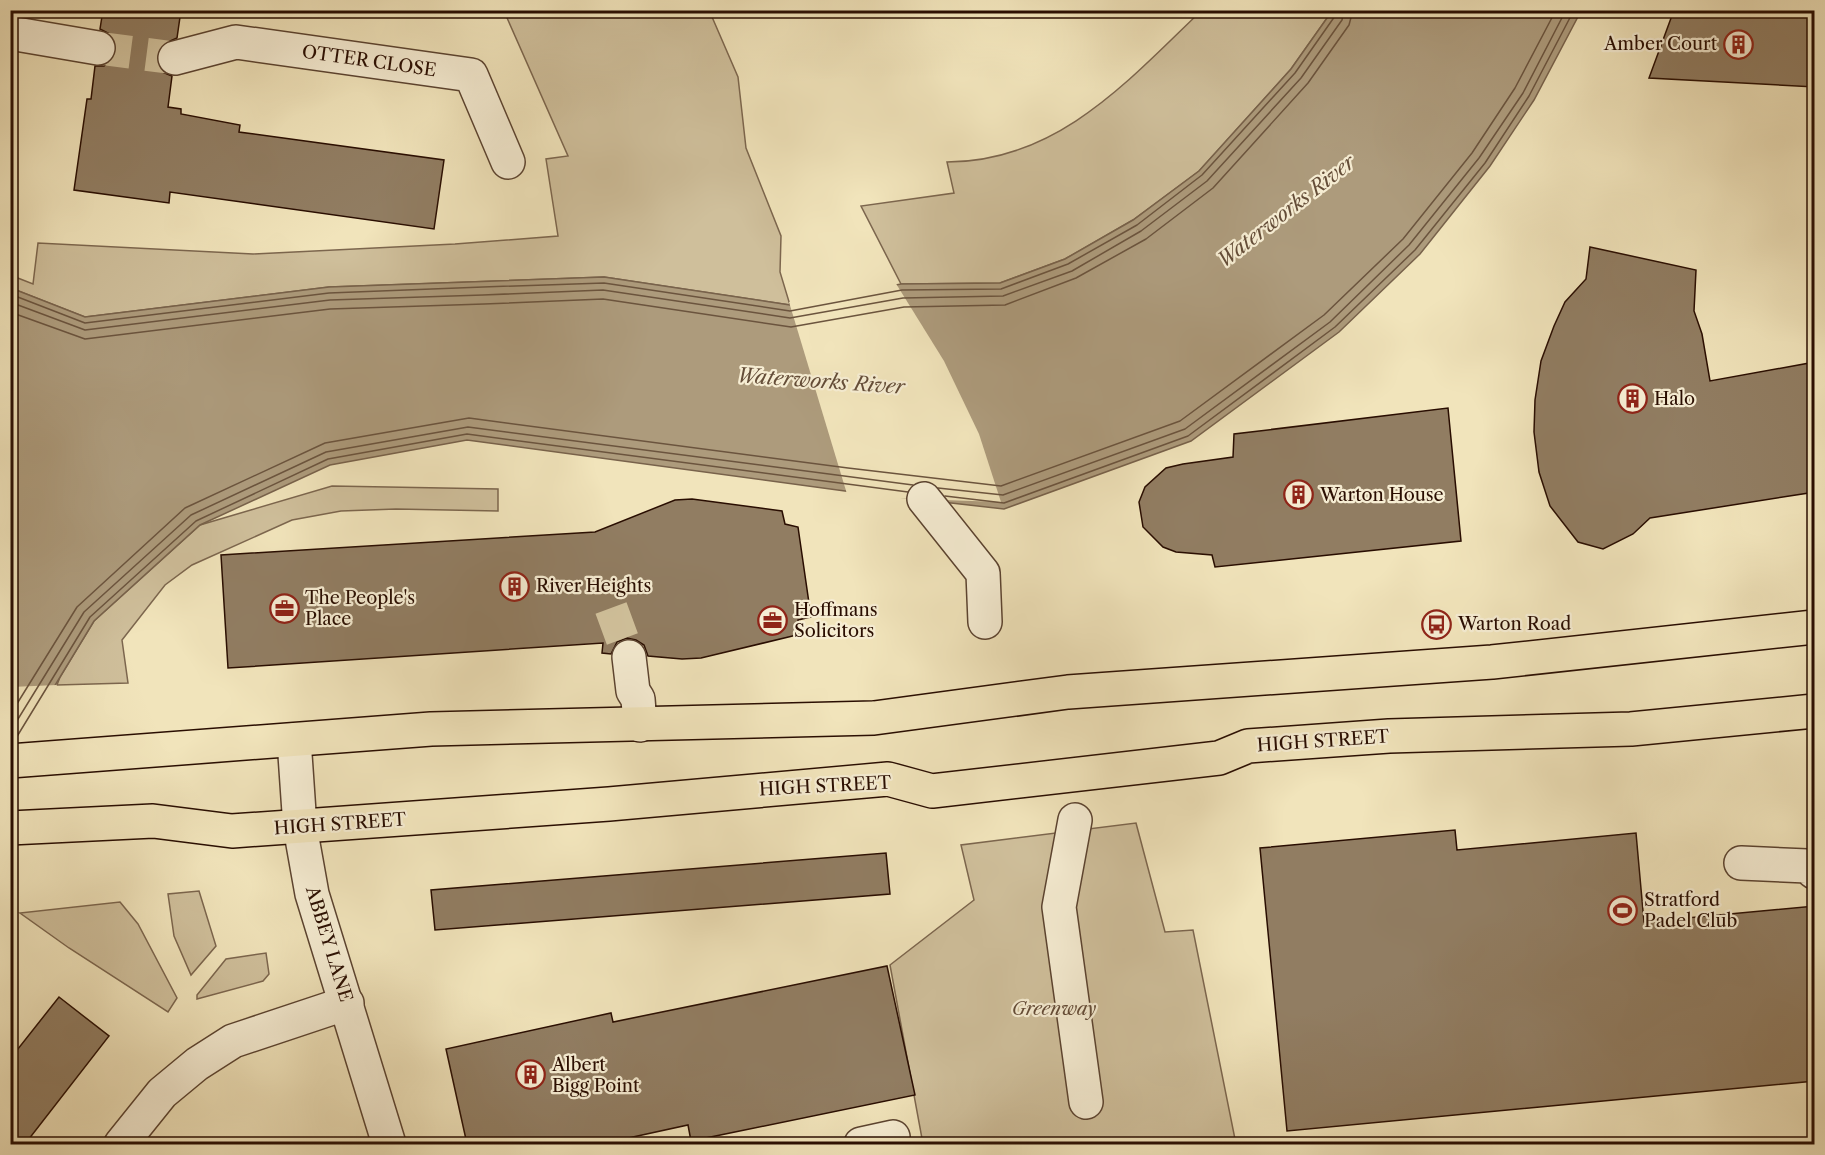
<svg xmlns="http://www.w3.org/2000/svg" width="1825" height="1155" viewBox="0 0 1825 1155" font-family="'Libre Caslon Text',serif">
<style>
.green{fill:#cfbf9b;stroke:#7c664e;stroke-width:1.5}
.water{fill:#ad9b7c;stroke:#78624b;stroke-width:1.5}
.pier{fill:#f1e4bb}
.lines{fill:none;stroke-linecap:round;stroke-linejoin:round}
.shore{stroke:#6b543e;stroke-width:1.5}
.building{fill:#917d62;stroke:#290d01;stroke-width:1.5}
.minor-tunnel{stroke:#d3c49f;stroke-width:33;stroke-dasharray:33 16;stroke-linecap:butt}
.minor-casing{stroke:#5b4330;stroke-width:36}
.major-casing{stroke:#290d01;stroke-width:36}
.minor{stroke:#f6edd3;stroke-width:33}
.major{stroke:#f1e4bb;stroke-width:33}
.labels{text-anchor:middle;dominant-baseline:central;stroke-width:4.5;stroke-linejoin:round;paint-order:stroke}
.poi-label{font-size:18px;fill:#290d01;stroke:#f6edd3;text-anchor:start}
.street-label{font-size:18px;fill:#290d01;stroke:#f6edd3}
.park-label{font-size:18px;font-style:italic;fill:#634b37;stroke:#f6edd3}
.water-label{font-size:20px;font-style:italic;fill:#644d38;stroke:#f6edd3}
</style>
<rect width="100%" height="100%" fill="#f1e4bb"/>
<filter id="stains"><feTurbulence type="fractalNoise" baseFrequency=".00333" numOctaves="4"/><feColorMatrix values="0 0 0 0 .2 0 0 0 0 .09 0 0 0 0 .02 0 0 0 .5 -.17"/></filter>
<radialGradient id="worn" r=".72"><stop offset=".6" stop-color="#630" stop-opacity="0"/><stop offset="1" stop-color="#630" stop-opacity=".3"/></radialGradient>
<g class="green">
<path d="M709,10L738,77L746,148L781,236L780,272L790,305L604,277L329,287L85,317L11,288L10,275L33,284L38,243L253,254L455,244L558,236L546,159L568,156L504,11Z"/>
<path d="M1201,11H1332L1291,69L1199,171L1133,220L1065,259L1000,283L901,284L861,206L954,193L947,162C1057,162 1128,81 1201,11Z"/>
<path d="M332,486L498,489V511L396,509L341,511L292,520L192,565L165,585L122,640L128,683L57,685L60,677L94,621L200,525Z"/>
<path d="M1136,823L1165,932L1193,930L1236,1144H923L890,965L974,900L961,845Z"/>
<path d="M199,891L216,946L191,975L174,936L168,894Z"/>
<path d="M120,902L138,924L177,998L168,1012L69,948L20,913Z"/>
<path d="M266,953L269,974L263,981L197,999V995L226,959Z"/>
</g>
<path class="water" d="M1332,11H1581L1534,100L1490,166L1420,254L1339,332L1191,441L1004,509L845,491L467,440L330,465L200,525L94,621L11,758V288L85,317L329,287L604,277L790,305L901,284L1000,283L1065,259L1133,220L1199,171L1291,69Z"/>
<g class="pier">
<path d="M895,282L944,361L979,434L1001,502L885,498L847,494L789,302Z"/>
<path d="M57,685L36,721L10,761L11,687Z"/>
</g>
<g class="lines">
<g class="shore">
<path d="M10,294L85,323L329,293L483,287L604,283L790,311L902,290L1001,289L1068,264L1137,225L1202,175L1295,73L1335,16L1336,10"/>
<path d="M10,302L85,330L330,300L483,295L603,290L790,318L903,298L1003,296L1072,271L1141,231L1207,181L1301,78L1342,20L1344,10"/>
<path d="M10,312L85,339L330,309L484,304L603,299L791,327L904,307L1005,305L1076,278L1146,239L1213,188L1308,83L1349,25L1353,10"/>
<path d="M938,488L1003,495L1185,429L1330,322L1409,245L1479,158L1523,93L1566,10"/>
<path d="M945,496L1004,503L1188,436L1335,327L1415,250L1485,163L1529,96L1574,10"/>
<path d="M10,715L77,607L185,508L325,443L469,418L848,468L1001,486L1180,421L1324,315L1403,239L1472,153L1515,88L1556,10"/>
<path d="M10,732L84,612L191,515L326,452L468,427L913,485"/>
<path d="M13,743L90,617L196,521L328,459L467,434L908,492"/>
</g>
</g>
<g class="building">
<path d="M103,10H181L177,38L161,45L157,53V62L162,72L172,76L168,107L181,109V114L240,125L239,132L444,160L434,229L170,192L169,203L74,190L87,99H91L95,66H104L112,60L117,51L115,41L110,34L100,29Z"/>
<path d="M1674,10H1815V87L1649,78Z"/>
<path d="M1590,247L1696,270L1694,311L1702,334L1710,381L1815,362V492L1650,518L1633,534L1603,549L1578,542L1550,506L1539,472L1534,432L1535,400L1541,361L1554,326L1565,302L1586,279Z"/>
<path d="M1448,408L1461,541L1215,567L1212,555L1176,552L1163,547L1143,527L1139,502L1145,487L1166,468L1183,464L1233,457L1234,434Z"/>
<path d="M692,499L782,511L785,524L798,527L811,617L798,620L801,634L701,658L682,659L648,656L644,645L636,640L627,638L617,642L611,654L602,653L603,643L228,668L221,555L595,532L675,500Z"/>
<path d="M1455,830L1457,850L1636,833L1644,922L1815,906V1081L1287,1131L1260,848Z"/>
<path d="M886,853L890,894L435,930L431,890Z"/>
<path d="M887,966L915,1095L691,1141L688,1125L601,1144H467L446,1049L611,1013L613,1022Z"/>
<path d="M59,997L109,1036L25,1144H10V1059Z"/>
</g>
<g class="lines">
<g class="minor-tunnel">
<path d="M98,48L175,58"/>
<path d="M611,608L629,657"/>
</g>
<defs>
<g id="minor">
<path d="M10,33L98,48"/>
<path d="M175,58L236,42L471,75L508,162"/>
<path d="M924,499L983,573L985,622"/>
<path d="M629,657L633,691L638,699L640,725"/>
<path d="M294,740L300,827L312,894L389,1144"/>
<path d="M1075,820L1059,907L1086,1102"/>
<path d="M1741,863L1807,866L1814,872"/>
<path d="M121,1144L162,1093L197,1064L233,1041L347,1003"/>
<path d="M861,1144L893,1137"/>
</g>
<g id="major">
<path d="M10,761L431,729L874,718L1068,692L1492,662L1814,627"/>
<path d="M10,828L153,821L232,831L609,804L888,779L932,791L1219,758L1248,746L1389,736L1631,729L1814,711"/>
</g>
</defs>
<use href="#minor" class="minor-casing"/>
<use href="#major" class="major-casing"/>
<use href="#minor" class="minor"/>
<use href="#major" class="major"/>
</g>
<defs>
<symbol id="building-ring" viewBox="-11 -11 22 22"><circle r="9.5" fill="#f6edd3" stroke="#8f2418" stroke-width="1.5"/><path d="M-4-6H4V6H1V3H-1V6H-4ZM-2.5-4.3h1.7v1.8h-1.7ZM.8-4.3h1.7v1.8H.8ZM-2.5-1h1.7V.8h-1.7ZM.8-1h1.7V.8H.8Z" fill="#8f2418"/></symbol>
<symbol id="office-ring" viewBox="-11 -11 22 22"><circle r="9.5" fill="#f6edd3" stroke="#8f2418" stroke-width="1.5"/><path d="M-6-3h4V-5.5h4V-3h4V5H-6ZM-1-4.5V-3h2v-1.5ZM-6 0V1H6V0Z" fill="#8f2418"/></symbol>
<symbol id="bus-ring" viewBox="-11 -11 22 22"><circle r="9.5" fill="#f6edd3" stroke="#8f2418" stroke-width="1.5"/><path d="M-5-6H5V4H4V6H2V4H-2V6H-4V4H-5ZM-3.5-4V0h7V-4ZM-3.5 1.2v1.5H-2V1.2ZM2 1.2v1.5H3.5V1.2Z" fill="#8f2418"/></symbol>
<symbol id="stadium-ring" viewBox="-11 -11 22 22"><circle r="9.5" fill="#f6edd3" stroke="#8f2418" stroke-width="1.5"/><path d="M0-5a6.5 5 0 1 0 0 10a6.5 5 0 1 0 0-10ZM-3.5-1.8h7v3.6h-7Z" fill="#8f2418"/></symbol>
</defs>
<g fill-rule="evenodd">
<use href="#building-ring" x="1722" y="28" width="33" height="33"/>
<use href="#building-ring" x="1616" y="382" width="33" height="33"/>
<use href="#building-ring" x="1282" y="478" width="33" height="33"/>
<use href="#building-ring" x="498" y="570" width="33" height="33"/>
<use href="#office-ring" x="268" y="592" width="33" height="33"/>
<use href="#office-ring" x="756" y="604" width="33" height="33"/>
<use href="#bus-ring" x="1420" y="608" width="33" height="33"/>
<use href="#stadium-ring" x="1606" y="894" width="33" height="33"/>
<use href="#building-ring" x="514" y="1058" width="33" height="33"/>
</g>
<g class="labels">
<g class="poi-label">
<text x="1717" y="44" text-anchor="end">Amber Court</text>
<text x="1654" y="399">Halo</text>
<text x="1320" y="495">Warton House</text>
<text x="536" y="586">River Heights</text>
<text x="305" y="598">The People's<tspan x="305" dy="21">Place</tspan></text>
<text x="794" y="610">Hoffmans<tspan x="794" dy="21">Solicitors</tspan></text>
<text x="1458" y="624">Warton Road</text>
<text x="1644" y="900">Stratford<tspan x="1644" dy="21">Padel Club</tspan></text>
<text x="552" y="1065">Albert<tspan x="552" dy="21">Bigg Point</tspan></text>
</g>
<g class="street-label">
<text transform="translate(369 61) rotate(8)">OTTER CLOSE</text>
<text transform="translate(1323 741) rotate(-4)">HIGH STREET</text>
<text transform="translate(825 786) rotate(-3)">HIGH STREET</text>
<text transform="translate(340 824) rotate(-4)">HIGH STREET</text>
<text transform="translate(329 944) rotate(73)">ABBEY LANE</text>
</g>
<g class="park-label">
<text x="1054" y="1009">Greenway</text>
</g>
<g class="water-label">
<text transform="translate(1286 211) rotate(-38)">Waterworks River</text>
<text transform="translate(821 381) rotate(4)">Waterworks River</text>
</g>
</g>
<rect width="1825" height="1155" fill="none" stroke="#f1e4bb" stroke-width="36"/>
<rect x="12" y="12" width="1801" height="1131" fill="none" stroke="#290d01" stroke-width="3"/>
<rect x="18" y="18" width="1789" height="1119" fill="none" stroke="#290d01" stroke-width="1.5"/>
<rect width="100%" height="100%" filter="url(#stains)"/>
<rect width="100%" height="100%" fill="url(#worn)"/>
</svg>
